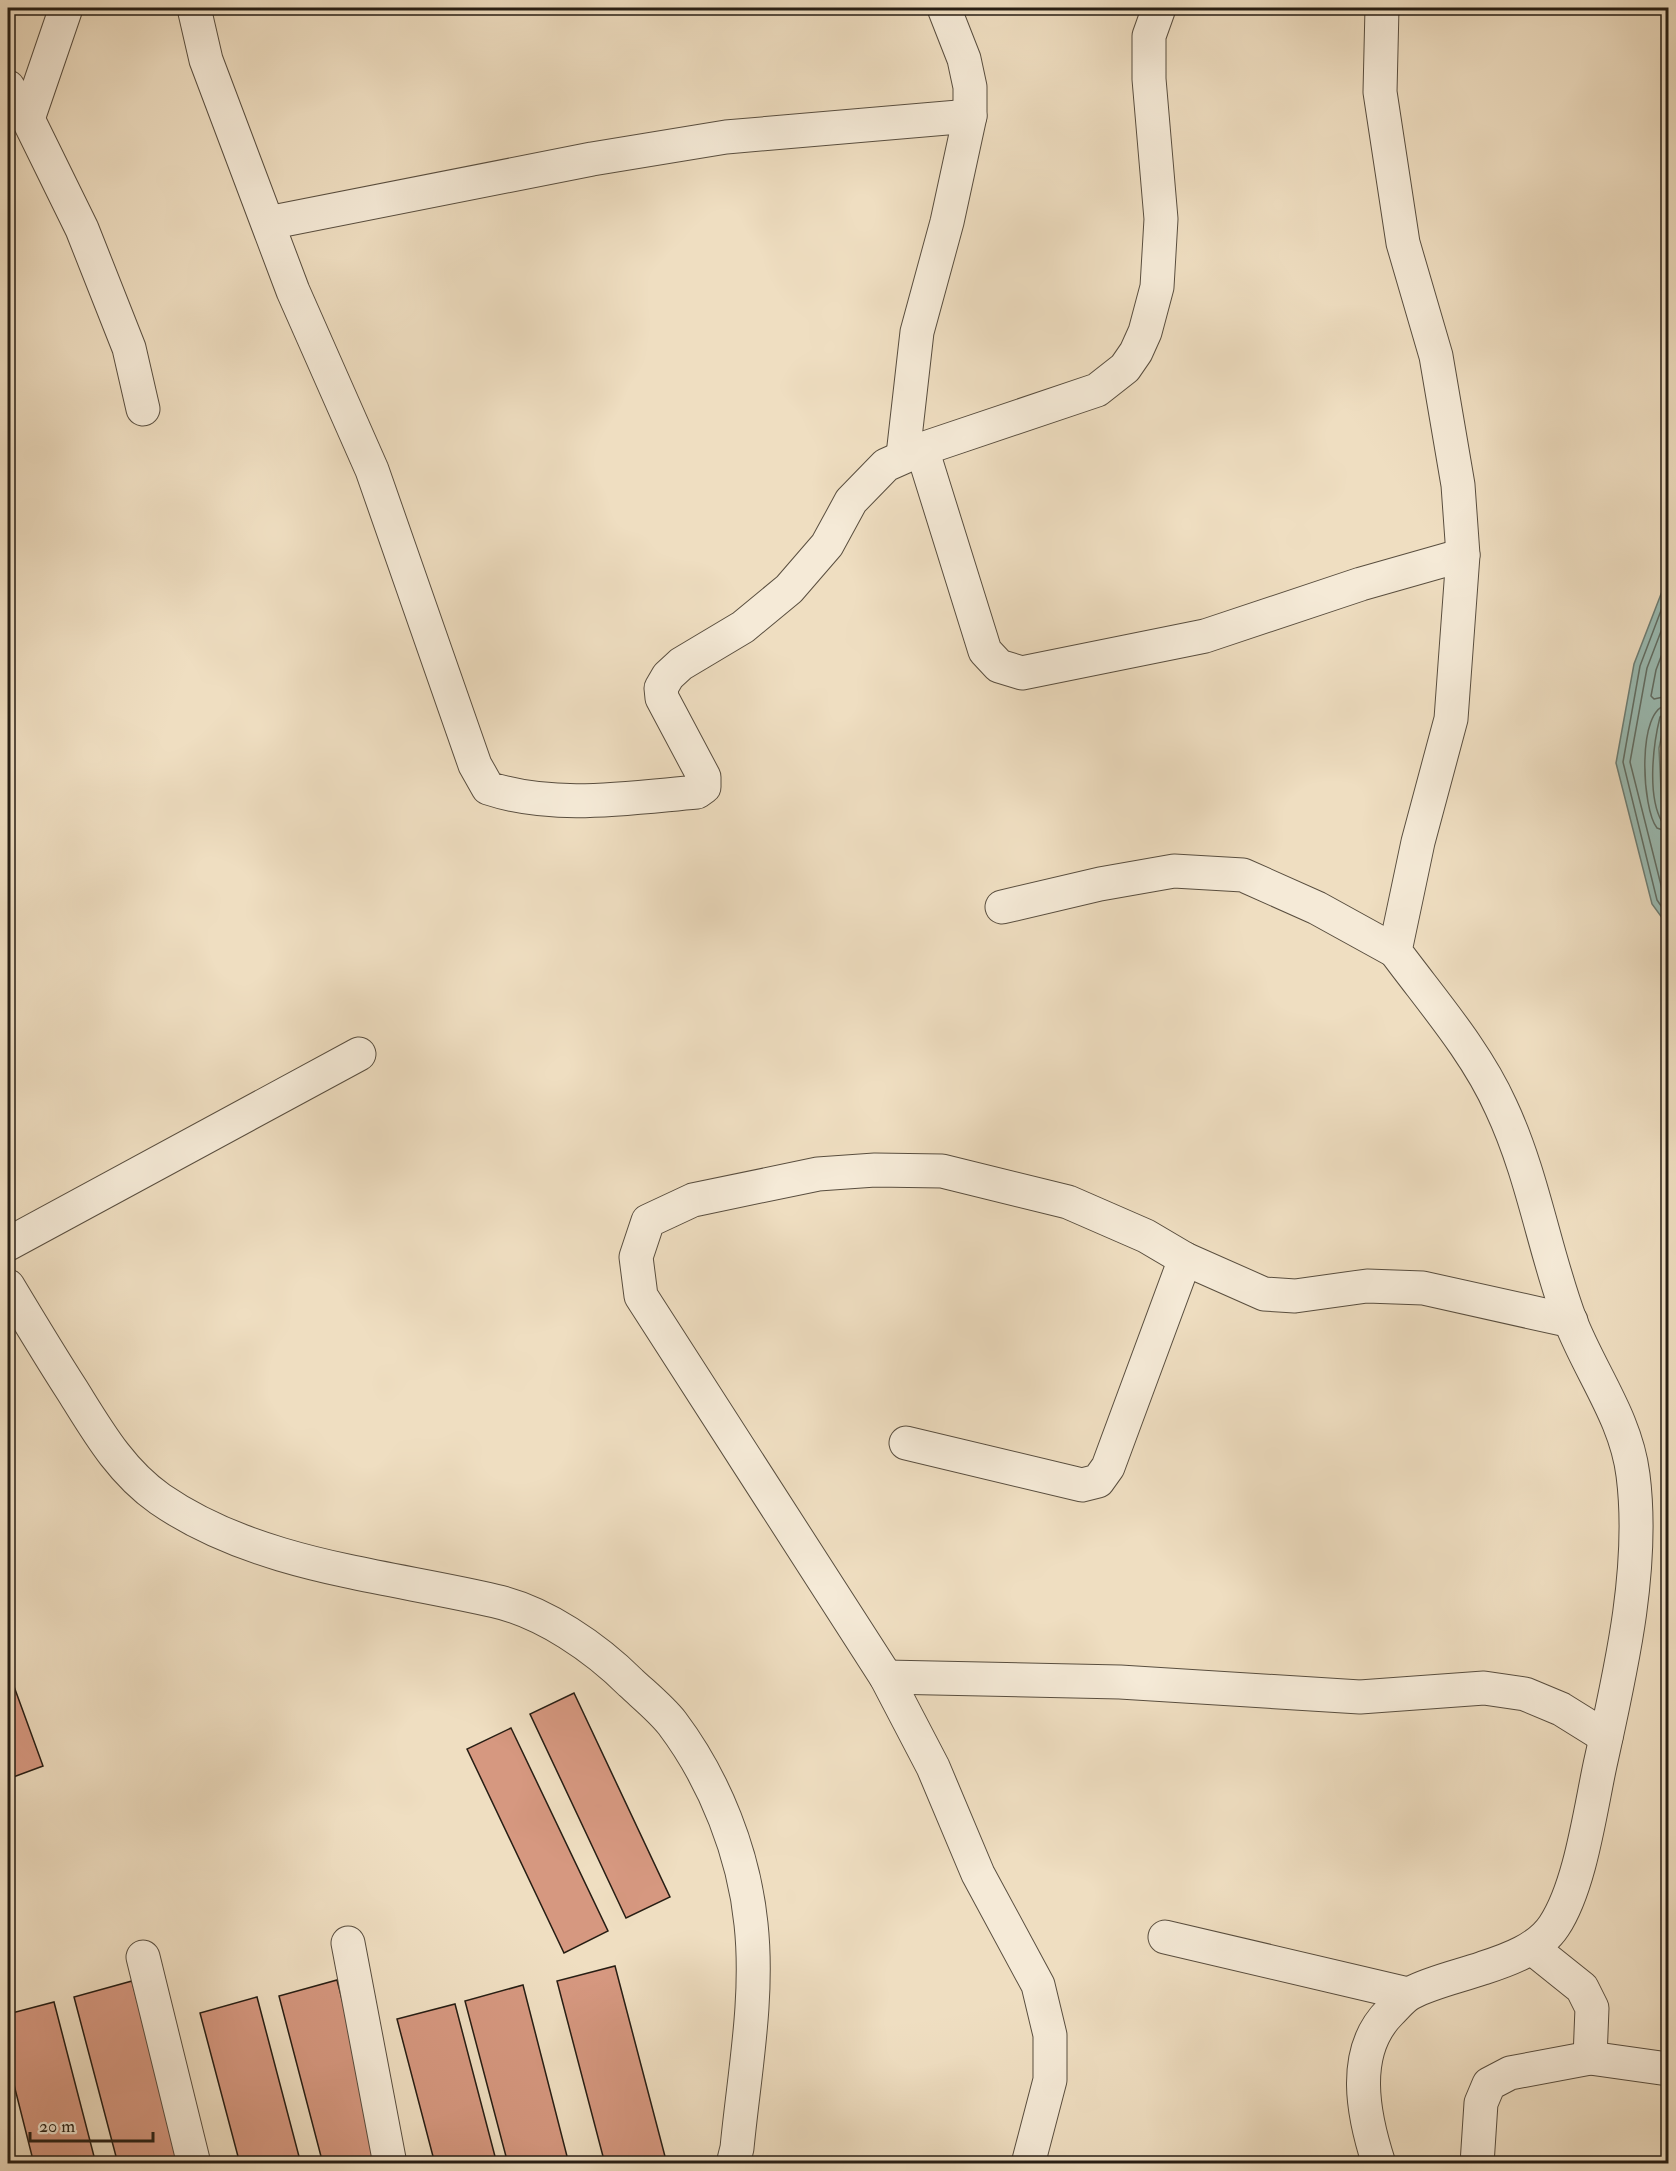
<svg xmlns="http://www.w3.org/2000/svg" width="1676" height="2171" viewBox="0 0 1676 2171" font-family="'IM FELL Double Pica',serif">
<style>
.water{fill:#9abcb4;stroke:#6c7d74;stroke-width:1.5}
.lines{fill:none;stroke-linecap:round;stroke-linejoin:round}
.shore{stroke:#606d64;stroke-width:1.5}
.building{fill:#d69880;stroke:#271e14;stroke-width:1.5}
.minor-casing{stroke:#594e3f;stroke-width:35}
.minor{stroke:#f5ead7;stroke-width:33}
</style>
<rect width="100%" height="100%" fill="#efdec1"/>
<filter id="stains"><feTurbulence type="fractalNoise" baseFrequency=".00333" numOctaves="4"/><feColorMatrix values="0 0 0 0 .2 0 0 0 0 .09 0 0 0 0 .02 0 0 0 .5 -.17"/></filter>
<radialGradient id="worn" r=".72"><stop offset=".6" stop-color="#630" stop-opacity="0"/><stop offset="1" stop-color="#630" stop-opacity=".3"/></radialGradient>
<path class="water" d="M1668,576V707L1659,748L1662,810L1668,824V926L1652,904L1616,763L1634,664Z"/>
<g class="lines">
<g class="shore">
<path d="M1668,592L1640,666L1623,762L1657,900L1668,916"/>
<path d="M1668,613L1647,668L1630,762L1664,897L1668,903"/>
<path d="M1668,638L1656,670L1651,696L1654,699L1668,696"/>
<path d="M1668,705C1636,707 1642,810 1657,828L1668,832"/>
<path d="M1668,712L1660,717C1653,745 1647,796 1662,822L1668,824"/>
</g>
</g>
<g class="building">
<path d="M8,1670L43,1766L8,1779Z"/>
<path d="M574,1693L670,1897L626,1918L530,1714Z"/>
<path d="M511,1728L608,1931L564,1953L467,1749Z"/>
<path d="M615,1966L667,2164H605L557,1981Z"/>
<path d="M337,1980L385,2164H323L279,1996Z"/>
<path d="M132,1981L180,2164H118L74,1997Z"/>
<path d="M523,1985L569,2164H508L465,2001Z"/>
<path d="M257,1997L301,2164H240L200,2013Z"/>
<path d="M54,2002L96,2164H34L8,2061V2014Z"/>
<path d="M455,2004L497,2164H435L397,2019Z"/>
</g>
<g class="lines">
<defs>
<g id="minor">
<path d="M194,8L206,60L293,291L372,470L475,765L488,788C554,810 628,798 697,792L704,787V777L662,698L661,688L668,676L681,664L743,627L789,589L827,545L851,501L886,465L922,449L1097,390L1125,368L1136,352L1145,332L1157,287L1161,219L1149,79V36L1159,8"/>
<path d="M8,87L28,119L82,229L129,348L143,409"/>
<path d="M28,119L66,8"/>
<path d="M268,223L592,159L726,137L970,116"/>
<path d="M922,449L985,651L999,666L1022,673L1205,636L1361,584L1463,555"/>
<path d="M903,455L917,332L947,222L970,116V87L964,59L944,8"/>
<path d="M1002,907L1100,884L1174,871L1243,875L1317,908L1395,951"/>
<path d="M8,1244L359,1054"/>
<path d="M8,1286C29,1321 50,1356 72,1390C97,1430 120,1471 160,1499C257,1566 384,1575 495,1601C544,1612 596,1648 631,1683C645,1696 661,1709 672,1723C715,1780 744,1854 751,1924C759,1998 744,2075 737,2148L733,2164"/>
<path d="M906,1443L1082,1485L1098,1481L1108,1467L1185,1259"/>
<path d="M886,1677L1120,1682L1360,1697L1484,1688L1525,1694L1561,1709L1606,1737"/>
<path d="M1165,1937L1408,1994"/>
<path d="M348,1943L390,2164"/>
<path d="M1532,1948L1582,1988L1592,2008L1590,2058"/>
<path d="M143,1957L194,2164"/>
<path d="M1028,2164L1050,2080V2035L1038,1985L978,1874L933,1767L886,1677L641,1296L636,1257L648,1221L693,1200L818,1174L875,1170L942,1171L1068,1202L1146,1236L1185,1259L1264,1294L1295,1296L1367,1286L1423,1288L1571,1321"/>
<path d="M1379,2164C1363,2115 1350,2052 1390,2012C1396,2006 1403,1997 1411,1993C1432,1982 1460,1976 1483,1968C1508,1960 1539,1949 1554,1926C1580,1887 1590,1812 1600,1765C1620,1674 1645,1569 1633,1475C1626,1418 1590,1372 1570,1320C1544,1250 1533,1175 1501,1107C1476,1051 1432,1001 1395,951L1418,842L1451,719L1463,555L1458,485L1436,356L1403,243L1380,92L1382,8"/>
<path d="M1477,2164L1481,2103L1489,2084L1510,2073L1590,2058L1668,2069"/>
</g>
</defs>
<use href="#minor" class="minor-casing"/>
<use href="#minor" class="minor"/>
</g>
<rect width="1676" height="2171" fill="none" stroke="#efdec1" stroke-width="30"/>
<rect x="9" y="9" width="1658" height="2153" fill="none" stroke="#271e14" stroke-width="3"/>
<rect x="15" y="15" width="1646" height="2141" fill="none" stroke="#271e14" stroke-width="1.5"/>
<path d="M30 2132v9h123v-9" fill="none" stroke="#271e14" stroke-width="3"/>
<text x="39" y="2132" font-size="18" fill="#271e14" stroke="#f5ead7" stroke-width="4.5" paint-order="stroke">20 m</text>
<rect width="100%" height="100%" filter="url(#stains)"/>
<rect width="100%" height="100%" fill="url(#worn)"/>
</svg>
